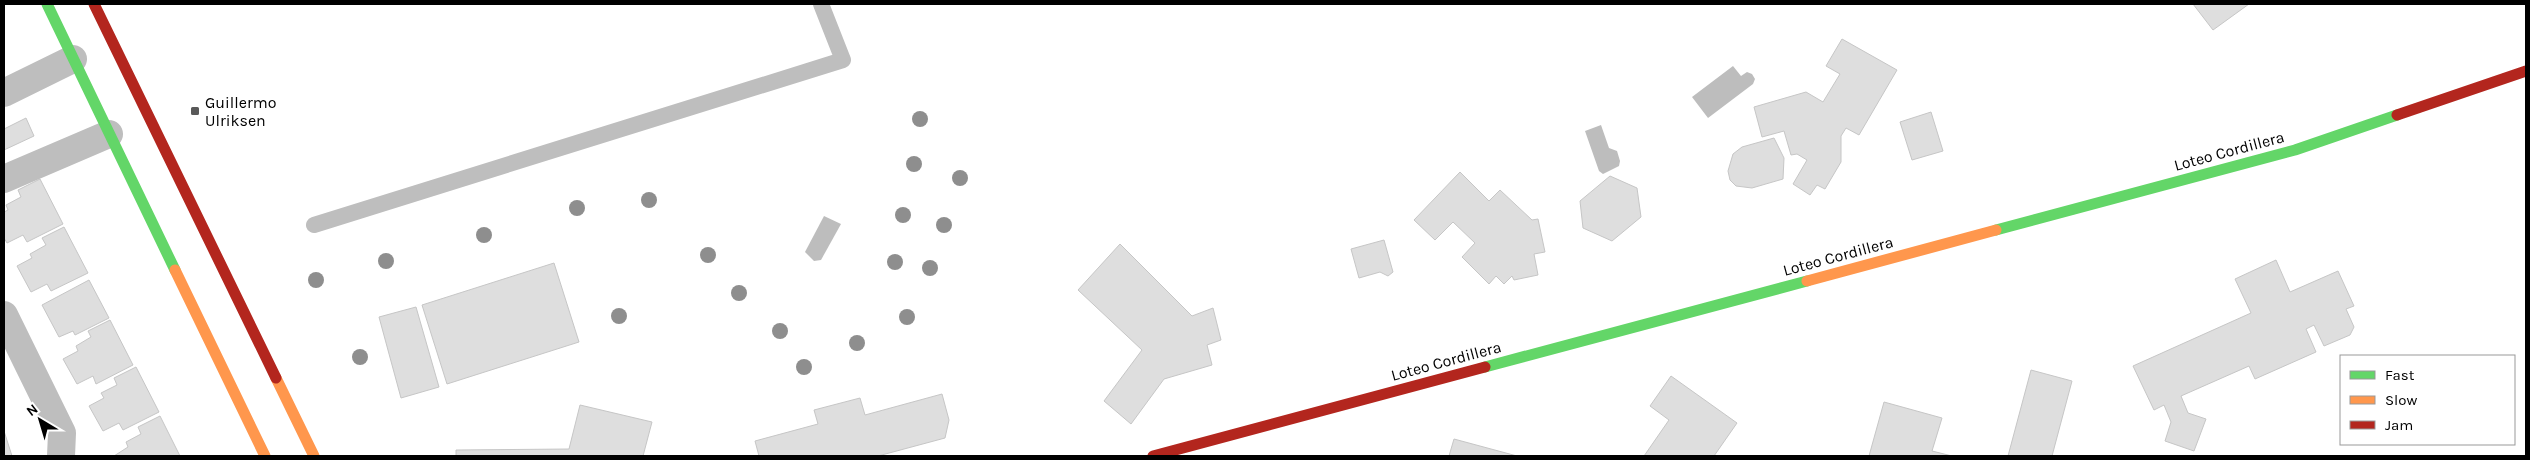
<svg xmlns="http://www.w3.org/2000/svg" width="2530" height="460" viewBox="0 0 2530 460" font-family="Karla,sans-serif">
<style>
.water{fill:#bdbdbd}
.building{fill:#dedede;stroke:#c6c6c6}
.lines{fill:none;stroke-linecap:round;stroke-linejoin:round}
.lane{stroke:#bebebe;stroke-width:16}
.street{stroke:#bebebe;stroke-width:28}
.fast{stroke:#63d668;stroke-width:11}
.slow{stroke:#ff974d;stroke-width:11}
.jam{stroke:#b3261e;stroke-width:11}
.tree{fill:#8e8e8e}
.poi-dot{fill:#595959;stroke:#fff;stroke-width:2}
.labels{text-anchor:middle;dominant-baseline:central;stroke-width:4;stroke-linejoin:round;paint-order:stroke}
.poi-label{font-size:16px;fill:#000;stroke:#fff;text-anchor:start}
.street-label{font-size:16px;fill:#000;stroke:#fff}
</style>
<rect width="100%" height="100%" fill="#fff"/>
<g class="water">
<path d="M1733,66L1741,76L1747,72L1752,74L1755,79L1753,84L1708,118L1692,97Z"/>
<path d="M1601,125L1609,148L1617,151L1620,161L1619,166L1603,174L1599,171L1585,131Z"/>
<path d="M824,216L841,224L821,260L814,261L805,252Z"/>
</g>
<g class="building">
<path d="M2193,4H2249L2213,30Z"/>
<path d="M1842,39L1897,70L1859,135L1846,128L1841,136V162L1825,189L1817,185L1810,195L1793,184L1807,160L1797,154L1791,155L1784,131L1762,137L1754,107L1806,92L1823,102L1840,74L1826,66Z"/>
<path d="M1931,112L1943,151L1912,160L1900,122Z"/>
<path d="M26,118L34,136L4,150V129Z"/>
<path d="M1774,138L1784,158L1783,179L1752,188L1736,186L1730,180L1728,171L1733,154L1742,147Z"/>
<path d="M1460,172L1489,201L1500,190L1532,220L1538,219L1545,252L1534,254L1538,275L1514,280L1512,276L1504,284L1496,276L1489,284L1462,257L1475,243L1453,222L1435,240L1414,220Z"/>
<path d="M1610,176L1637,188L1641,217L1612,241L1583,228L1580,201Z"/>
<path d="M40,179L63,224L27,242L23,235L7,243L4,238V212L8,210L6,205L21,197L18,190Z"/>
<path d="M64,227L88,273L51,291L47,284L31,292L17,266L32,258L30,254L46,245L42,238Z"/>
<path d="M1384,240L1393,272L1388,276L1380,272L1359,278L1351,249Z"/>
<path d="M1120,244L1192,316L1213,308L1221,340L1207,345L1212,365L1164,379L1131,424L1104,401L1142,350L1078,290Z"/>
<path d="M2276,260L2290,292L2338,271L2354,306L2346,309L2354,327L2350,335L2324,346L2314,325L2306,329L2316,352L2255,379L2249,366L2181,396L2188,413L2206,419L2194,451L2165,441L2171,422L2164,405L2154,410L2133,366L2251,313L2235,279Z"/>
<path d="M554,263L579,342L447,384L422,305Z"/>
<path d="M89,280L109,318L75,335L73,331L59,337L42,305Z"/>
<path d="M416,307L439,387L401,398L379,317Z"/>
<path d="M110,320L133,365L96,384L93,376L77,384L63,359L78,351L76,346L91,337L88,331Z"/>
<path d="M136,367L159,412L123,430L119,423L103,431L89,406L104,398L101,393L117,385L114,378Z"/>
<path d="M2031,370L2072,381L2052,456H2008Z"/>
<path d="M1671,376L1737,423L1714,456H1644L1669,420L1650,406Z"/>
<path d="M942,394L949,420L945,438L878,456H759L755,441L818,424L814,410L860,398L865,415Z"/>
<path d="M1884,402L1942,418L1932,451L1952,456H1869Z"/>
<path d="M580,405L652,422L643,456H456V450L569,449Z"/>
<path d="M160,416L180,456H114L128,447L126,442L141,434L138,427Z"/>
<path d="M4,431L12,456H4Z"/>
<path d="M1454,439L1517,456H1449Z"/>
</g>
<g class="lines">
<path class="lane" d="M314,225L843,60L821,4"/>
<g class="street">
<path d="M4,93L73,59"/>
<path d="M4,179L109,134"/>
<path d="M4,315L62,433L61,456"/>
</g>
<g class="fast">
<path d="M47,4L175,270"/>
<path d="M1996,230L2295,150L2397,115"/>
<path d="M1485,367L1807,281"/>
</g>
<g class="slow">
<path d="M175,270L265,456"/>
<path d="M1807,281L1996,230"/>
<path d="M276,378L314,456"/>
</g>
<g class="jam">
<path d="M94,4L276,378"/>
<path d="M2397,115L2526,71"/>
<path d="M1153,456L1485,367"/>
</g>
</g>
<g class="tree">
<circle cx="920" cy="119" r="8"/>
<circle cx="914" cy="164" r="8"/>
<circle cx="960" cy="178" r="8"/>
<circle cx="649" cy="200" r="8"/>
<circle cx="577" cy="208" r="8"/>
<circle cx="903" cy="215" r="8"/>
<circle cx="944" cy="225" r="8"/>
<circle cx="484" cy="235" r="8"/>
<circle cx="708" cy="255" r="8"/>
<circle cx="386" cy="261" r="8"/>
<circle cx="895" cy="262" r="8"/>
<circle cx="930" cy="268" r="8"/>
<circle cx="316" cy="280" r="8"/>
<circle cx="739" cy="293" r="8"/>
<circle cx="619" cy="316" r="8"/>
<circle cx="907" cy="317" r="8"/>
<circle cx="780" cy="331" r="8"/>
<circle cx="857" cy="343" r="8"/>
<circle cx="360" cy="357" r="8"/>
<circle cx="804" cy="367" r="8"/>
</g>
<rect class="poi-dot" x="190" y="106" width="10" height="10" rx="2.5"/>
<g class="labels">
<g class="poi-label">
<text x="205" y="102">Guillermo<tspan x="205" dy="18">Ulriksen</tspan></text>
</g>
<g class="street-label">
<text transform="translate(2229 151) rotate(-15)">Loteo Cordillera</text>
<text transform="translate(1838 256) rotate(-15)">Loteo Cordillera</text>
<text transform="translate(1446 361) rotate(-15)">Loteo Cordillera</text>
</g>
</g>
<rect width="2530" height="460" fill="none" stroke="#000000" stroke-width="10"/>
<rect x="2340" y="355" width="175" height="90" fill="#ffffff" stroke="#999999"/>
<rect x="2350" y="371" width="25" height="8" fill="#63d668" stroke="#999999"/>
<text x="2385" y="380" font-size="15" fill="#000000">Fast</text>
<rect x="2350" y="396" width="25" height="8" fill="#ff974d" stroke="#999999"/>
<text x="2385" y="405" font-size="15" fill="#000000">Slow</text>
<rect x="2350" y="421" width="25" height="8" fill="#b3261e" stroke="#999999"/>
<text x="2385" y="430" font-size="15" fill="#000000">Jam</text>
<g transform="translate(40 420) rotate(322)" stroke="#ffffff" stroke-width="4" paint-order="stroke">
<path d="M0-4L9 19L0 12L-9 19Z" fill="#000000"/>
<text y="-8" font-size="14" font-weight="bold" text-anchor="middle" fill="#000000">N</text>
</g>
</svg>
